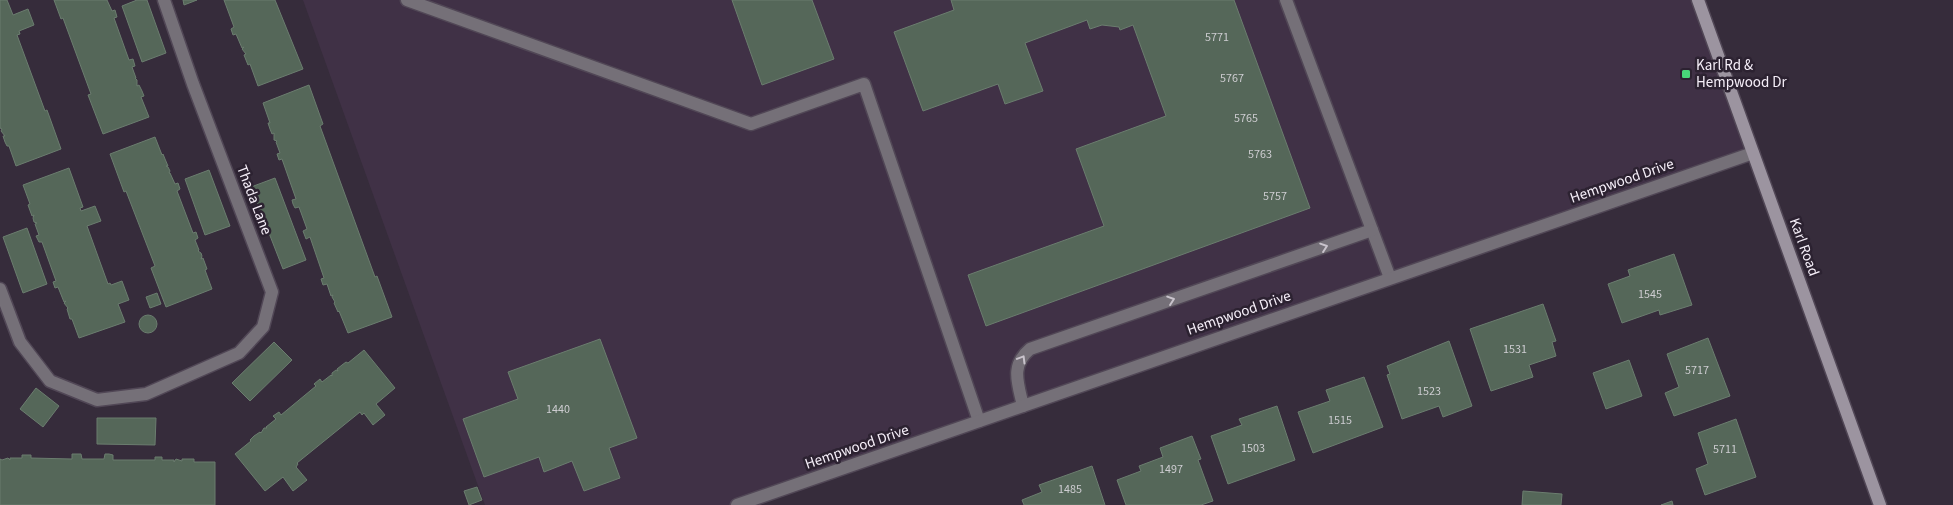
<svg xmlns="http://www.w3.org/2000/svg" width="1953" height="505" viewBox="0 0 1953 505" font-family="'Source Sans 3',sans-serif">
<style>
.built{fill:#403146}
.building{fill:#556759;stroke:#6b7d6f}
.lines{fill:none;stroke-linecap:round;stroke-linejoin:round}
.service-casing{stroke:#514756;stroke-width:15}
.minor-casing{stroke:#514756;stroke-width:15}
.secondary-casing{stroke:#514756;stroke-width:15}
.service{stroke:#757078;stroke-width:12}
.minor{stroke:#757078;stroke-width:12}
.secondary{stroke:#9c94a0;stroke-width:12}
.oneway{stroke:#c9c3cc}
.poi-dot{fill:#48d779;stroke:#2c2231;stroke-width:2}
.labels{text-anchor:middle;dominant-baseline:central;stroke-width:5;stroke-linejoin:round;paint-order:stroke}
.number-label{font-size:12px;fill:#cecdd1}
.poi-label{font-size:15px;fill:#f6eff9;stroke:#2c2231;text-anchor:start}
.street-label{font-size:15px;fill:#f6eff9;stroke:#2c2231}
</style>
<rect width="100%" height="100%" fill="#362c3b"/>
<path class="built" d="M303,0H1698L1753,153L737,505H485Z"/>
<g class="building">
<path d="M0,0H7L13,15L28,9L34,25L19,31L20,34L17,35L45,111L47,110L61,149L16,166L9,146H7L5,142L3,136H5L1,131L2,129L0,128Z"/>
<path d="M54,0H107L112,11L115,10L117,17L114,18L129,60L133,59L135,66L132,67L136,78H135L137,80V86L139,85L142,91L144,96L141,97L149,117L103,134L88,95L91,94L63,18L61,19Z"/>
<path d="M137,0H147L166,53L142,62L122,6Z"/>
<path d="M183,0H197L184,5Z"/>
<path d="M224,0H275L303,69L258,86L250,64L248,65L244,55L246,54L242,49L244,47L242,48L236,34L233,35L231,29L234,27Z"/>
<path d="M732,0H812L834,59L762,85Z"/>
<path d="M951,0H1234L1310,208L986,326L968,275L1104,226L1076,149L1166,116L1133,25L1120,30L1119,27L1102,25L1090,29L1087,20L1025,43L1043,91L1005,104L998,84L923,111L894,32L954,10Z"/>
<path d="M309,85L323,124L320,126L375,277L377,276L392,317L348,333L339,311L338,312L334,303L335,302L332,297L333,295L331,296L327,284L323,285L321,279L324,278L310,237L306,239L303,231L307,229L299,207L295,208L293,204L292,200L296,199L282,159L279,160L277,154L280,153L276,142L277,141L274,140V133L272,134L270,129L268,123H270L263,103Z"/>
<path d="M155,137L162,155L163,154L165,159L168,166H166L168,167L170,171L169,173H170L175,184L178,183L180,189L177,191L193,233L196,232L198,238L195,240L199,250L198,251L201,253L202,256L201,259L203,258L207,269L205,270L212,289L166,307L151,268L155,266L126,191L124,192L110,154Z"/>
<path d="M69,168L83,207L80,208L81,211L95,206L101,221L87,226L108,284L110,283L111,285L122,281L129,300L118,304L125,322L79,338L72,319H70L67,309L68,308L64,303L66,301L64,302L58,287L55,288L53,282L56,281L42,242H39L36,236L39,235L35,224L37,223L34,222L33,218L34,215L32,216L28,205L30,204L23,185Z"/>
<path d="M209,170L230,226L205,235L185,179Z"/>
<path d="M275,178L306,260L283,269L251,187Z"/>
<path d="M27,228L47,284L23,293L3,237Z"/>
<path d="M1674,254L1692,305L1660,315L1659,310L1622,323L1608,284L1630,276L1628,270Z"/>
<path d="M157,293L161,304L150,308L146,297Z"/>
<path d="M1543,304L1556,341L1552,342L1556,356L1529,365L1533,377L1491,391L1470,329Z"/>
<circle cx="148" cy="324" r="9"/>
<path d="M1708,338L1730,396L1674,416L1665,393L1679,387L1667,354Z"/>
<path d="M600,339L637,438L609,448L620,478L584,491L572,461L544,472L539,457L484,477L463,419L518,399L508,372Z"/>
<path d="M1449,341L1472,406L1443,417L1439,406L1402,419L1387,375L1390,374L1387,366Z"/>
<path d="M274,342L292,360L250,401L232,383Z"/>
<path d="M364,350L395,388L376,404L385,415L373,425L364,413L362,415L360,412L297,463L298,464L296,467L307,480L293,491L283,477L265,491L235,454L251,441L250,440L254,436L260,432L261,433L264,428H267L266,427L276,419L273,416L279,412L281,415L316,386L314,384L320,379L322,382L331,375L332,376V373L336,370L338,371L337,369L342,365L346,362L348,363Z"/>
<path d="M1629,360L1642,396L1606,409L1593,373Z"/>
<path d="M1364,377L1383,427L1313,453L1298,412L1330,401L1326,390Z"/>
<path d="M36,388L59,406L43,427L20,409Z"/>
<path d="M1277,406L1295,460L1228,484L1211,436L1242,425L1239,419Z"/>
<path d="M97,418H156L155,445L97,444Z"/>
<path d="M1736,419L1756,477L1705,495L1696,469L1708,464L1698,433Z"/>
<path d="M1192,436L1201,459L1198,460L1213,501L1201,505H1126L1117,480L1141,471L1139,466L1163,457L1160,448Z"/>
<path d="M72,454H81L82,459H104L105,454H109L113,455V460H155V457H162V460H174V462L176,459L182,461V459H194V462H215V505H0V459L2,460L8,458L10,460V458H22V455H31V458L72,459Z"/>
<path d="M1092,466L1105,505H1024L1022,500L1042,492L1039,485Z"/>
<path d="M477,487L482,500L469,505L464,491Z"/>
<path d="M1523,491L1562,494L1561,505H1522Z"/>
<path d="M1672,501L1673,505H1661Z"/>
</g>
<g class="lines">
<defs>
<g id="service">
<path d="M407,0L751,124L864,84L979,421"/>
<path d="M1286,0L1390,278"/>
<path d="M1023,406C1018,383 1010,366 1030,349L1372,230"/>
</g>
<g id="minor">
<path d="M0,289L20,342L50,381L97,400L146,394L239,353L263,327L272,292L193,84L164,0"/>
<path d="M737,505L1753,153"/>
</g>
<path id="secondary" d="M1698,0L1880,505"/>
</defs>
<use href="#service" class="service-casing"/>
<use href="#minor" class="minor-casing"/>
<use href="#secondary" class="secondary-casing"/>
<use href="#service" class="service"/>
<use href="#minor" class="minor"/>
<use href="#secondary" class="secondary"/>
</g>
<defs><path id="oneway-chevron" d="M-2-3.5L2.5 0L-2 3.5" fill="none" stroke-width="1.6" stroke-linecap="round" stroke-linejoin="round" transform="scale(1.25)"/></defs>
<g class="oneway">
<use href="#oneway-chevron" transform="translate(1324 247) rotate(-19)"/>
<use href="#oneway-chevron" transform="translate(1171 300) rotate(-19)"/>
<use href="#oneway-chevron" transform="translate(1022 359) rotate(-59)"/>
</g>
<rect class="poi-dot" x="1681" y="69" width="10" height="10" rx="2.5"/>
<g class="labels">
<g class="number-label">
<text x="1217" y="37">5771</text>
<text x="1232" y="78">5767</text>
<text x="1246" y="118">5765</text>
<text x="1260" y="154">5763</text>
<text x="1275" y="196">5757</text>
<text x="1650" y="294">1545</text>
<text x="1515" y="349">1531</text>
<text x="1697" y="370">5717</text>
<text x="1429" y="391">1523</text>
<text x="558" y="409">1440</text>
<text x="1340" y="420">1515</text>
<text x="1253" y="448">1503</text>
<text x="1725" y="449">5711</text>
<text x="1171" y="469">1497</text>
<text x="1070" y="489">1485</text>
</g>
<g class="poi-label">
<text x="1696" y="65">Karl Rd &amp;<tspan x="1696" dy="17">Hempwood Dr</tspan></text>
</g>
<g class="street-label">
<text transform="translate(1622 181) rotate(-19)">Hempwood Drive</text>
<text transform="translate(254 200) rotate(69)">Thada Lane</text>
<text transform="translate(1804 247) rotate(70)">Karl Road</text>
<text transform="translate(1239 313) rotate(-19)">Hempwood Drive</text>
<text transform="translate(857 447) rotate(-19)">Hempwood Drive</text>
</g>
</g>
</svg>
